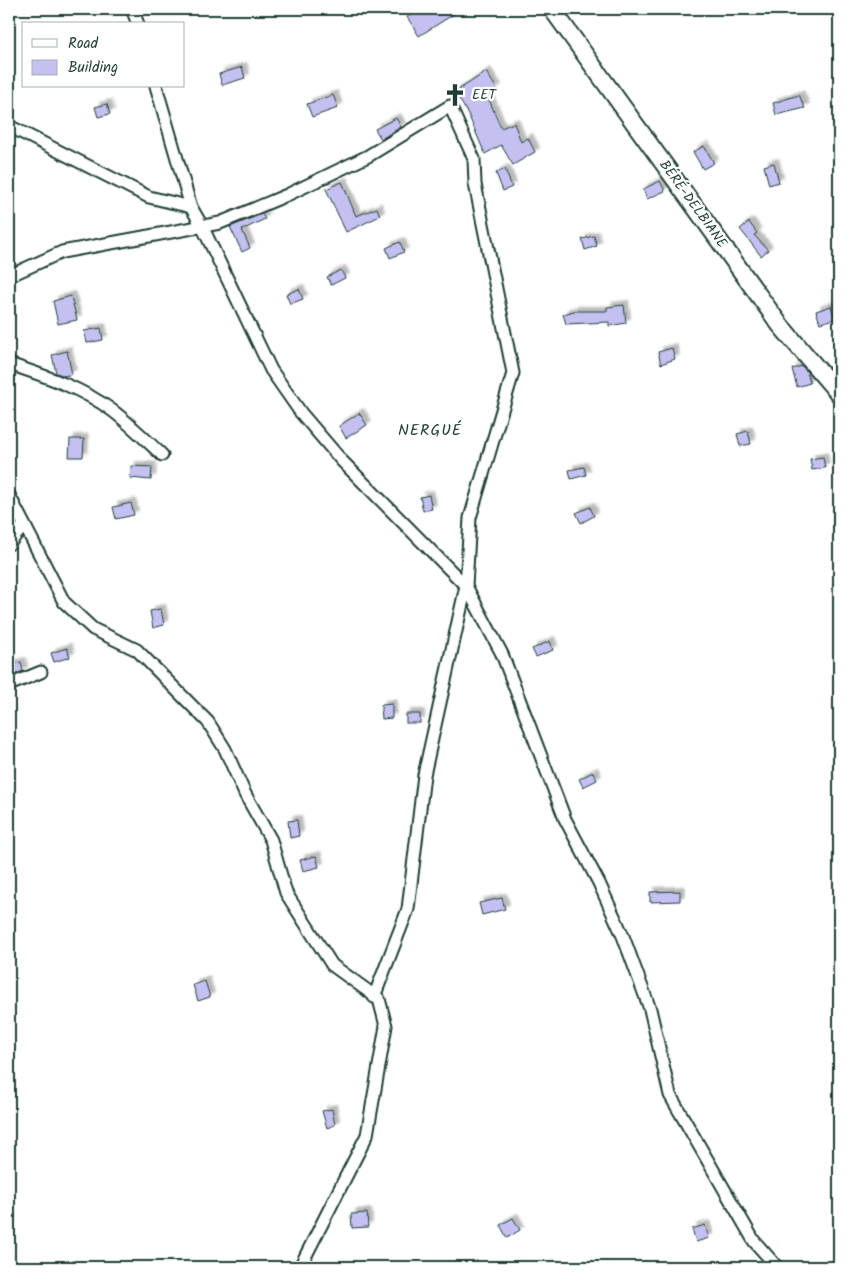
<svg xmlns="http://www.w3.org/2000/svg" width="848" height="1276" viewBox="0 0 848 1276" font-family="Kalam,sans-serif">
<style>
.building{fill:#c5c0f2;stroke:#1f3d34;filter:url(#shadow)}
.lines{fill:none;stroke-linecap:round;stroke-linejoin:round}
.street-casing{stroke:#1f3d34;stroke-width:15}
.secondary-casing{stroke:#1f3d34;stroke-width:20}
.street{stroke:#fff;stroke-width:11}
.secondary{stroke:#fff;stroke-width:16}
.labels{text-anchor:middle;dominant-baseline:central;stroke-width:4.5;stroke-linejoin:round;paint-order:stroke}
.poi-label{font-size:14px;fill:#1f3d34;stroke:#fff;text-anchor:start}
.street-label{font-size:14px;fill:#1f3d34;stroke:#fff}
.quarter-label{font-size:16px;letter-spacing:1px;fill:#1f3d34;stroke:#fff}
</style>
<defs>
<filter id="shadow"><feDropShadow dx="4.5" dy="-4.5" stdDeviation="1" flood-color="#0004"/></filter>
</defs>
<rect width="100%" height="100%" fill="#fff"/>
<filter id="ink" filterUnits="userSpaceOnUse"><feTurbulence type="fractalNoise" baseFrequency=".02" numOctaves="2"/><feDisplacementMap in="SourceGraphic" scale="10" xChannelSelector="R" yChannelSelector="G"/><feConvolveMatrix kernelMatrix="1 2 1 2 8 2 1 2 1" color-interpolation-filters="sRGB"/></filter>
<g filter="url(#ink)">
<g class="building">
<path d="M421,9H462L419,36L407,17Z"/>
<path d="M242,67L245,78L222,85L219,74Z"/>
<path d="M486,72L497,89L487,95L501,128L514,123L521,142L528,138L535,152L513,165L501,145L485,154L468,114L455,92Z"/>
<path d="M333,95L338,108L312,117L307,104Z"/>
<path d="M799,95L805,108L776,115L773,103Z"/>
<path d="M107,104L110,114L98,117L95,107Z"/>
<path d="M396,118L401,127L381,139L375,129Z"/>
<path d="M704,146L714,163L703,169L693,152Z"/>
<path d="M774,163L779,182L769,185L764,166Z"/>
<path d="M505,169L512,187L503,191L496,173Z"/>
<path d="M660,181L665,191L647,199L643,189Z"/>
<path d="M342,182L356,216L377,208L380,216L346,232L326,189Z"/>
<path d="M262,214L265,219L242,230L250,248L242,252L230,227Z"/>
<path d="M749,222L757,233L754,235L768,250L761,256L740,229Z"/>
<path d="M594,236L597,246L585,250L582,239Z"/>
<path d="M400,242L404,252L390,258L386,248Z"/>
<path d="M341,270L345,278L331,285L327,277Z"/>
<path d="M299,289L303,299L290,304L286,294Z"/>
<path d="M71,296L77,320L58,324L53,301Z"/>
<path d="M624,305L626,323L609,326V322L566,324L563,314L574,311H607V307Z"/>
<path d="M831,306L835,319L820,323L816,311Z"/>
<path d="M101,328L103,340L87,343L84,331Z"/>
<path d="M672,348L675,359L661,364L658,352Z"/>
<path d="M67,351L72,374L65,376L56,373L52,355Z"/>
<path d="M802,366L807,372L810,383L797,387L792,369Z"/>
<path d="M359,413L367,425L346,438L339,426Z"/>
<path d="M748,431L751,444L740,446L737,434Z"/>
<path d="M70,439H84L83,457H69Z"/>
<path d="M823,457L825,468L812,470L810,459Z"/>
<path d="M131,466L152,467L151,480L130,478Z"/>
<path d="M584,467L586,475L571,479L569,470Z"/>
<path d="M429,495L432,509L423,511L420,497Z"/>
<path d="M131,503L134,515L116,519L113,507Z"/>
<path d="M590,507L594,516L581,523L576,513Z"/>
<path d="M161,609L164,625L153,628L150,611Z"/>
<path d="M550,641L553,650L536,657L532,649Z"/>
<path d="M67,648L70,657L54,662L51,653Z"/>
<path d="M21,662L23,671L9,677V665Z"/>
<path d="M392,704V718L382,719L381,705Z"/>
<rect x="406" y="714" width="14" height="9"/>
<path d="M593,772L597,780L583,787L579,779Z"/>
<path d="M297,820L299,836L290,838L288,821Z"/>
<path d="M316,856L319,867L303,871L300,860Z"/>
<path d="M680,891V901L650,902V892Z"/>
<path d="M502,898L505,909L482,915L479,903Z"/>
<path d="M205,981L210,997L198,1001L193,985Z"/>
<path d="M332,1109L335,1125L327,1128L322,1111Z"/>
<path d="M367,1213L368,1227L352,1228L351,1214Z"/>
<path d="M513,1218L520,1230L507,1238L500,1225Z"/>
<path d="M705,1225L709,1238L696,1242L692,1229Z"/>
</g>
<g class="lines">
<defs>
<g id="street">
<path d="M132,9L138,24"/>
<path d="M156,86L191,207L202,226L271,370L301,413L342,461L466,586L502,654L565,819L599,883L623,936L650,1009L670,1095L754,1241L777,1267"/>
<path d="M9,126L149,197L191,207"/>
<path d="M9,276L62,252L220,223L287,195L368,156L450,106L474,159L475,184L513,373L470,518L466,586L424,775L408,909L374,997"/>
<path d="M9,364C45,376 82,388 113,411C130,424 146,440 162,455"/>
<path d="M9,495L64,602L93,629L137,650L208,722L225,749L245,794L271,840L286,893L332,965L379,999L386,1026L367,1135L300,1267"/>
<path d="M9,544L23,526"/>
<path d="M9,685L41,672"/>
</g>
<path id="secondary" d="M552,9L780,325L839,394"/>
</defs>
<use href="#street" class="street-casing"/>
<use href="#secondary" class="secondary-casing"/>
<use href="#street" class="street"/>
<use href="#secondary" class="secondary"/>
</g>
</g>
<defs>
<symbol id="church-bare" viewBox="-9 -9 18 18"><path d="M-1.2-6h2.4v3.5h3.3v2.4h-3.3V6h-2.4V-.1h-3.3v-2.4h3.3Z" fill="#1f3d34" stroke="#fff" stroke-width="2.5" paint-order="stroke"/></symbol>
</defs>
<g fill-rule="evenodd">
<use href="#church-bare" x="439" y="79" width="32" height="32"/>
</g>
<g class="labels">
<g class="poi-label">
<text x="472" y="95">EET</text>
</g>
<g class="street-label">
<text transform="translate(693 204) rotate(54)">BÉRÉ-DELBIANE</text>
</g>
<g class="quarter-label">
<text x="430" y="430">NERGUÉ</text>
</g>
</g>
<rect width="848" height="1276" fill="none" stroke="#fff" stroke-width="30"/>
<rect x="15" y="15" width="818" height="1246" fill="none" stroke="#1f3d34" stroke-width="2" filter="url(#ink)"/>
<rect x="22" y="22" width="162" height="65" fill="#ffffff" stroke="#a5b1ae"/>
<rect x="32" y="39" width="25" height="8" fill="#ffffff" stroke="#a5b1ae"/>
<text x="68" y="48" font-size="15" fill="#1f3d34">Road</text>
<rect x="32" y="60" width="25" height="15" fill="#c5c0f2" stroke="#a5b1ae"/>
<text x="68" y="72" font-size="15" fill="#1f3d34">Building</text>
</svg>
